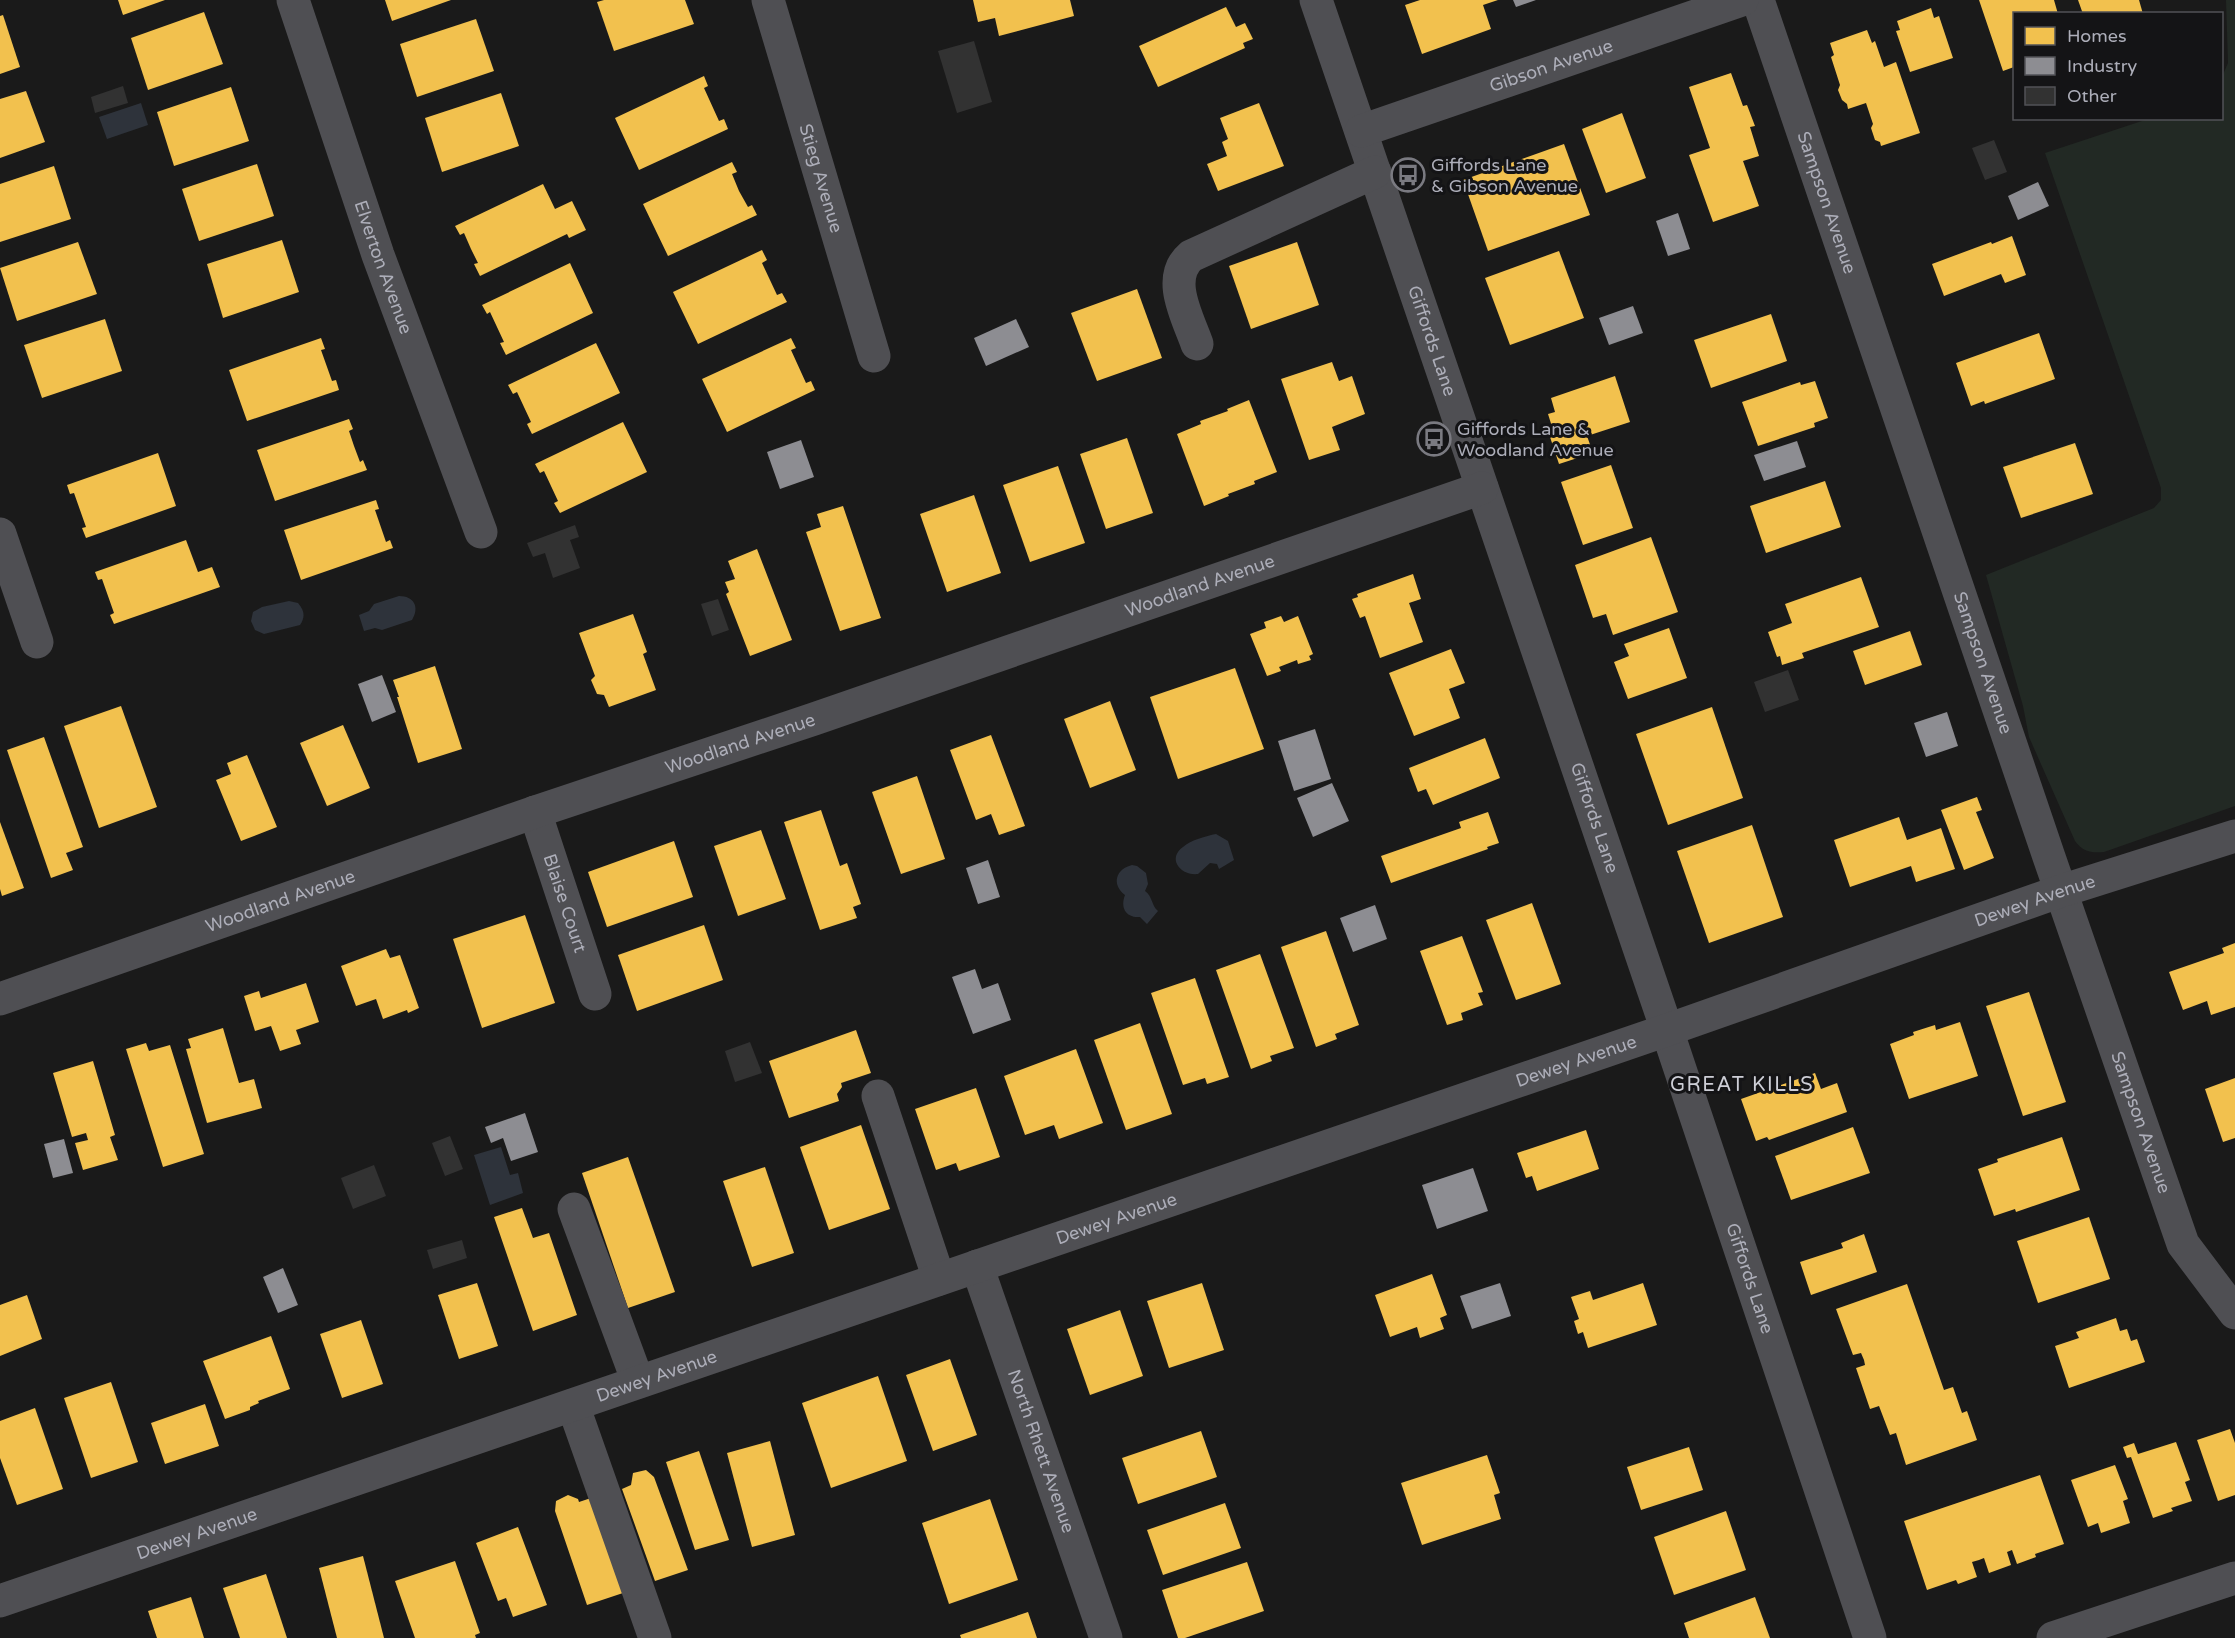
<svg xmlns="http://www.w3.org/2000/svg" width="2235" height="1638" viewBox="0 0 2235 1638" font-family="'Varela Round',sans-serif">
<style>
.green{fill:#222924}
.water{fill:#2e333b}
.homes{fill:#f2c14e}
.industry{fill:#8d8d92}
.building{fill:#323232}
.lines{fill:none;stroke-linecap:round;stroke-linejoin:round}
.minor{stroke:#4f4f53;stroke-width:33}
.labels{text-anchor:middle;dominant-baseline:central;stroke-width:6;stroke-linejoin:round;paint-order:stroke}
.street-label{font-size:18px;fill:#adaeb9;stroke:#141416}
.poi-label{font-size:18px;fill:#adaeb9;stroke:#141416;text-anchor:start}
.neighbourhood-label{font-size:20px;letter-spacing:1.5px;fill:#cdced6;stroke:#141416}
</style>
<rect width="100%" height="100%" fill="#1a1a1a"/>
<path class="green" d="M2226,0H2235V806L2104,852C2091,853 2083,852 2075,841L2029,737L2023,706L1986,575L2154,508L2161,500V488L2045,153L2148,119L2222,118V77L2228,63Z"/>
<g class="water">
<path d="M141,103L148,125L107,139L99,117Z"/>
<path d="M399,596C414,596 420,607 412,620L382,630L375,628L364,631L359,615L369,611L374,604Z"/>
<path d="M289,601L298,603C305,611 305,617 300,625L264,634L255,630L251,621L253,612L262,607Z"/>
<path d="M1216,834L1228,841L1234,860L1219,869L1217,864L1210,863L1198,874C1180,876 1167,858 1183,847C1191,840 1206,836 1216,834Z"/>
<path d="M1132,865L1137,866L1146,873L1148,884L1145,891C1153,897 1151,905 1158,911L1147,924L1140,917C1126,918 1120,908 1125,895C1111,884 1116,869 1132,865Z"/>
<path d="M501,1147L510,1175L518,1173L523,1193L490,1205L474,1155Z"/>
</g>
<g class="homes">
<path d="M118,0H165L123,15Z"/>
<path d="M385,0H451L392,21Z"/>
<path d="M604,0H685L694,24L614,51L597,2Z"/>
<path d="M973,0H1070L1074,16L999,36L995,18L978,22Z"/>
<path d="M1420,0H1498L1483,5L1491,29L1422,54L1405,5Z"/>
<path d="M1979,0H2054L2058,14H2014V67L2003,71Z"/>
<path d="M2078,0H2139L2143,14H2083Z"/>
<path d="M1226,7L1236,27L1245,23L1253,39L1243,43L1245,48L1158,87L1139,46Z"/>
<path d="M1931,8L1934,18L1939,16L1953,58L1910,72L1896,31L1900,30L1897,21Z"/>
<path d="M204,12L223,64L148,90L131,38Z"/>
<path d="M3,15L20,67L0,74V16Z"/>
<path d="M476,19L494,71L417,97L400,44Z"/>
<path d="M1867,30L1872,43L1875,41L1884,67L1896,62L1920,133L1881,146L1880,142L1875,140L1871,128L1873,124L1866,103L1848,109L1847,104L1842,100L1838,90L1840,85L1831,57L1834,55L1830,43Z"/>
<path d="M1731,73L1743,106L1747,105L1755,126L1750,127L1759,156L1743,161L1759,206L1713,222L1689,155L1710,148L1689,87Z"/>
<path d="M704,76L708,86L704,88L719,121L724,119L728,129L639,170L615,118Z"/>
<path d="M231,87L249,141L174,166L157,112Z"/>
<path d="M26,91L45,142L0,158V99Z"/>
<path d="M501,93L519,146L442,172L425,118Z"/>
<path d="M1259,103L1284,166L1218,191L1207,164L1227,156L1222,142L1228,139L1220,118Z"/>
<path d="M1622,113L1646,178L1606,193L1582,129Z"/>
<path d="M1564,144L1590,215L1488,251L1463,180Z"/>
<path d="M732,162L737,172L732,174L739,191L748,207L752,205L757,215L668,256L643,204Z"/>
<path d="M257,164L274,216L199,241L182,189Z"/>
<path d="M54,166L71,219L0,242V184Z"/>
<path d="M543,184L555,209L572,201L586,230L569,238L567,234L480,276L474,264L478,263L471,249L464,233L460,235L455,226Z"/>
<path d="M2012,236L2026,275L2005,283L2001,274L1944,296L1932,264L1991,242L1992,244Z"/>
<path d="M282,240L299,292L223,318L207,264Z"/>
<path d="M78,242L97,294L17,321L0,268Z"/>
<path d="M1297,242L1319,305L1251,329L1229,266Z"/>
<path d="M762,250L767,260L762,263L777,295L782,293L787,302L698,344L673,292Z"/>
<path d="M1559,251L1584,318L1510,345L1485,278Z"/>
<path d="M570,263L593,313L506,355L500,343L504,342L490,312L487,314L482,305Z"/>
<path d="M1137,289L1162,358L1097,381L1071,313Z"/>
<path d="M1771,314L1787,361L1711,388L1694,340Z"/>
<path d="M105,319L122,371L42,398L24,345Z"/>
<path d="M2039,333L2055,379L1985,404L1984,401L1971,406L1956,363Z"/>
<path d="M321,338L325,349L321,350L332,381L336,380L339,390L247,421L229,370Z"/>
<path d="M791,338L796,348L791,350L806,383L811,381L815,390L727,432L702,379Z"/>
<path d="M596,343L620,393L532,434L527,424L531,422L517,392L513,394L508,385Z"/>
<path d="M1332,362L1339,381L1352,376L1365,414L1332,427L1340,450L1309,460L1281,379Z"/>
<path d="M1615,376L1630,422L1587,436L1593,453L1559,464L1548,431L1553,430L1548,414L1555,412L1551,398Z"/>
<path d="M1815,381L1828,418L1814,423L1815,427L1758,446L1742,402L1800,382L1801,385Z"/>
<path d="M1249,400L1277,472L1254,481L1255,484L1228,494L1229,496L1204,506L1177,434L1201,424L1200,421L1228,411L1227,409Z"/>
<path d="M349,419L353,429L349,431L354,446L360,462L363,460L367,470L275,501L257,450Z"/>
<path d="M623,422L647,472L560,513L554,503L558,501L544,471L540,473L535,464Z"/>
<path d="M1127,438L1153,513L1106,529L1080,454Z"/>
<path d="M2075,443L2093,494L2021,518L2003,467Z"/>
<path d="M158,453L176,506L86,538L82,528L86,527L74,493L70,494L67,485Z"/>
<path d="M1611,465L1633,528L1583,545L1561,482Z"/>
<path d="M1058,466L1085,543L1030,562L1003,485Z"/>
<path d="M1825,481L1841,527L1766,553L1750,506Z"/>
<path d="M974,495L1001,573L947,592L920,514Z"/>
<path d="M376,500L379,509L375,510L386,542L390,540L393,548L301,580L284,530Z"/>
<path d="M843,506L881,618L840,631L806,532L821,527L817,514Z"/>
<path d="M1651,537L1678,612L1613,635L1606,614L1593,618L1575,565Z"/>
<path d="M186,540L198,572L212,567L220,587L114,624L110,615L114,613L102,579L98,580L95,572Z"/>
<path d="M757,549L792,640L750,656L726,594L729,592L725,582L735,579L728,561Z"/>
<path d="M1413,574L1421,599L1409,603L1423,642L1380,658L1365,616L1360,618L1352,599L1358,597L1357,594Z"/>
<path d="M1861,577L1879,627L1802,653L1804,658L1782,665L1780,656L1777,657L1768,632L1792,623L1785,604Z"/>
<path d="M633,614L647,652L643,654L656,690L609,707L604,695L597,694L591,680L595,676L579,633Z"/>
<path d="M1281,616L1284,622L1298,616L1313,654L1309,656L1311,660L1298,664L1297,660L1279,667L1281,671L1267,676L1250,634L1266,628L1264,622Z"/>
<path d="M1669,628L1687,678L1628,699L1614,662L1629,656L1624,644Z"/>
<path d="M1910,631L1922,665L1865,685L1853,651Z"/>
<path d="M1451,649L1465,683L1449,689L1460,718L1414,736L1389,673Z"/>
<path d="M435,666L462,749L418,763L397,697H399L393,680Z"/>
<path d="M1235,668L1264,749L1178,779L1150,697Z"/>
<path d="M1110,701L1136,770L1090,788L1064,719Z"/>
<path d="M121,706L157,807L99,828L64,726Z"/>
<path d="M1712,707L1743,798L1668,825L1636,734Z"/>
<path d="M343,725L370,788L327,806L300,743Z"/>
<path d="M991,735L1025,826L999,835L991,814L976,820L950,750Z"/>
<path d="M44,737L83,847L66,853L73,870L51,878L7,750Z"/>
<path d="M1485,738L1500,778L1433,805L1426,789L1418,792L1409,768Z"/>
<path d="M247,755L277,827L241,841L216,780L231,774L227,763Z"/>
<path d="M917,776L945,859L901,874L872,792Z"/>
<path d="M1977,797L1982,810L1976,812L1994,858L1964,870L1941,810Z"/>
<path d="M821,810L840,866L847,863L861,904L853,907L857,918L820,930L784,822Z"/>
<path d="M1488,812L1499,843L1487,847L1488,849L1391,883L1381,856L1461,828L1459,822Z"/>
<path d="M1899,817L1907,840L1941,828L1955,869L1916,882L1911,866L1850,887L1834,840Z"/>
<path d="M0,822L24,888L2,896L0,889Z"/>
<path d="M1752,825L1783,917L1709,943L1677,851Z"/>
<path d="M761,830L786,899L738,916L714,846Z"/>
<path d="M674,841L693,897L607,927L588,872Z"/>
<path d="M1532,903L1561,984L1516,1000L1486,920Z"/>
<path d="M525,915L555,1003L482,1028L453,939Z"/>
<path d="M704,925L723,980L637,1011L618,955Z"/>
<path d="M1326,931L1359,1025L1335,1034L1337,1039L1316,1047L1281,947Z"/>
<path d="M1462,936L1483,992L1478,993L1483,1005L1461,1013L1463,1020L1447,1025L1420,951Z"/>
<path d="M2235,943V1007L2211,1015L2207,1001L2183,1010L2169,972L2224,953L2222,948Z"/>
<path d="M386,949L390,958L400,955L419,1008L408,1013L407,1010L383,1019L376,999L356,1006L341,966Z"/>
<path d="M1260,954L1294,1048L1270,1056L1272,1061L1251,1069L1216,970Z"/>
<path d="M1195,978L1229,1077L1207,1084L1205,1078L1183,1085L1151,993Z"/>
<path d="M306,983L319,1022L296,1030L301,1044L280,1051L271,1026L255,1031L244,996L259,991L261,998Z"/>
<path d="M2029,992L2066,1102L2023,1116L1986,1006Z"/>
<path d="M1960,1022L1978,1076L1909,1099L1890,1044L1914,1035L1913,1032L1935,1025L1936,1030Z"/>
<path d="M1140,1023L1172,1114L1126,1130L1094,1040Z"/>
<path d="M223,1028L239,1083L254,1079L262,1108L207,1123L186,1049L191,1048L188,1039Z"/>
<path d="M856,1030L871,1073L841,1083L842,1087L837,1094L839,1101L789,1118L769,1061Z"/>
<path d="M146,1043L149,1051L170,1045L204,1154L163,1167L126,1049Z"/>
<path d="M1076,1049L1103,1123L1059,1139L1054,1125L1025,1135L1004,1076Z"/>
<path d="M93,1061L115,1135L110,1137L118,1160L83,1170L75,1143L88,1140L86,1133L72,1137L53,1073Z"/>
<path d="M1815,1073L1821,1089L1837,1083L1847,1112L1769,1140L1767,1137L1756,1141L1741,1099Z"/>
<path d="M2235,1078V1138L2223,1142L2205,1089Z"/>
<path d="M976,1088L1000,1157L959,1171L956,1163L936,1170L915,1109Z"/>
<path d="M861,1125L890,1209L829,1230L800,1147Z"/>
<path d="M1853,1127L1870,1173L1791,1200L1775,1156Z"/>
<path d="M1586,1130L1599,1169L1537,1191L1532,1176L1526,1178L1517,1153Z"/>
<path d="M2062,1137L2080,1190L2016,1212L2015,1209L1994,1216L1978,1169L1998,1162L1997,1159Z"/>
<path d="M628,1157L675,1292L628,1308L582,1173Z"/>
<path d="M765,1167L794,1253L752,1267L723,1181Z"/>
<path d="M522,1208L533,1238L549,1233L577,1315L533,1331L494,1217Z"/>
<path d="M2089,1217L2110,1279L2038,1303L2017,1241Z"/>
<path d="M1864,1234L1877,1272L1811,1295L1800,1262L1843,1248L1841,1243Z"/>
<path d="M1432,1274L1447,1315L1440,1318L1444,1329L1420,1338L1417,1327L1390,1337L1375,1295Z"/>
<path d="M477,1283L498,1346L459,1359L438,1295Z"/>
<path d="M1202,1283L1224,1350L1169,1368L1147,1301Z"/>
<path d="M1643,1283L1657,1325L1588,1348L1583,1332L1578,1334L1574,1321L1579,1319L1571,1297L1590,1291L1593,1300Z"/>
<path d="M1907,1284L1944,1390L1953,1387L1962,1413L1967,1411L1977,1440L1906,1465L1896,1433L1890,1435L1879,1406L1870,1409L1856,1368L1865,1365L1864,1360L1861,1353L1853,1355L1836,1309Z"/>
<path d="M27,1295L42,1339L0,1356V1305Z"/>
<path d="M1120,1310L1143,1376L1090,1395L1067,1329Z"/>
<path d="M2116,1318L2120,1331L2127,1329L2131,1341L2137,1339L2145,1362L2069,1388L2055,1346L2079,1338L2076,1332Z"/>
<path d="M361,1320L383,1384L342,1398L320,1334Z"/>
<path d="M271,1336L290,1389L258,1401L259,1403L250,1407V1410L225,1419L203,1361Z"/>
<path d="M950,1359L977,1435L933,1451L906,1375Z"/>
<path d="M878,1376L907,1461L831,1488L802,1403Z"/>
<path d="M111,1382L138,1462L91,1478L64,1398Z"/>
<path d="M205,1404L219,1446L165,1464L151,1423Z"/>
<path d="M35,1408L63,1489L17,1505L0,1458V1421Z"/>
<path d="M2230,1429L2235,1443V1495L2218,1501L2197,1440Z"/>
<path d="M1201,1431L1217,1477L1138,1504L1122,1458Z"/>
<path d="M770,1441L795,1535L752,1547L727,1453Z"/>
<path d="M2176,1442L2190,1480L2185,1482L2192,1501L2171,1508L2173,1511L2153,1518L2131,1457L2127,1458L2123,1447L2134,1443L2138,1454Z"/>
<path d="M1689,1447L1703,1490L1641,1510L1627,1467Z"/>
<path d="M699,1451L729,1540L695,1550L666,1462Z"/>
<path d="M1487,1455L1500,1493L1494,1495L1501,1519L1422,1545L1401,1483Z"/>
<path d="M2115,1465L2128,1499L2123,1501L2130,1523L2101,1533L2098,1523L2088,1527L2071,1480Z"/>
<path d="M646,1470L654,1477L688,1570L655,1581L622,1489L631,1485L633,1473Z"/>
<path d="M2040,1475L2064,1544L2035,1554L2036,1557L2017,1564L2012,1550L2007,1552L2011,1565L1989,1573L1984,1558L1979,1560L1972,1562L1977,1577L1958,1584L1956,1580L1927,1590L1904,1521Z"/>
<path d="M568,1495L578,1499L579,1502L591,1498L623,1593L587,1605L555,1511L556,1501Z"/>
<path d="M990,1499L1018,1580L949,1604L922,1523Z"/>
<path d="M1225,1503L1241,1548L1163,1575L1147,1530Z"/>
<path d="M1726,1511L1746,1570L1674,1595L1654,1537Z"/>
<path d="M518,1527L547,1605L513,1617L506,1598L498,1601L476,1543Z"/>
<path d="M363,1556L384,1638H337L319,1568Z"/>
<path d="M455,1561L480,1633L475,1635L476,1638H415L395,1581Z"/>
<path d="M1247,1562L1264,1611L1185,1638H1178L1162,1590Z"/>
<path d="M266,1574L287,1638H240L223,1588Z"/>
<path d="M191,1597L204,1638H157L148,1611Z"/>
<path d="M1755,1597L1770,1638H1689L1684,1623Z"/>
<path d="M1028,1612L1037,1638H961L960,1635Z"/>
</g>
<g class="industry">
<path d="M1513,0H1536L1516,7Z"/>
<path d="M2038,182L2049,206L2018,220L2008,196Z"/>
<path d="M1678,213L1690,249L1668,256L1656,221Z"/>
<path d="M1633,306L1643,333L1609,345L1599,318Z"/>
<path d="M1016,319L1029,347L986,366L974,338Z"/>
<path d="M801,440L814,477L780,489L767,452Z"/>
<path d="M1797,441L1806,467L1764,481L1754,455Z"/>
<path d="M382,675L396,712L372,722L358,684Z"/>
<path d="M1947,712L1958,746L1926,757L1914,723Z"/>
<path d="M1315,729L1331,779L1294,791L1278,741Z"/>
<path d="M1332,783L1349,821L1313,837L1297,798Z"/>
<path d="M988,860L1000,897L978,904L966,868Z"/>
<path d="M1375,905L1387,939L1353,952L1340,918Z"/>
<path d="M975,969L982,989L998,983L1011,1020L973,1034L952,977Z"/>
<path d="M525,1113L538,1152L511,1161L503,1138L491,1143L485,1127Z"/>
<path d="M64,1139L73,1173L53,1178L44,1144Z"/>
<path d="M1473,1168L1488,1211L1437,1229L1422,1185Z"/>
<path d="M283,1268L298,1305L278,1313L263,1277Z"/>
<path d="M1500,1283L1511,1316L1472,1329L1460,1296Z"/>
</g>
<g class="building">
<path d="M974,41L992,102L957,113L938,51Z"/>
<path d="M123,86L128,103L95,113L91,97Z"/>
<path d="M1994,140L2007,172L1985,180L1972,148Z"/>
<path d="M575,525L579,537L570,540L580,568L553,578L545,553L533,557L527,543Z"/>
<path d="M718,599L729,630L712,636L701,604Z"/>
<path d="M1788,670L1799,700L1765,712L1754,682Z"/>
<path d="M750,1042L762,1073L735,1082L725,1051Z"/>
<path d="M450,1136L463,1169L445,1176L432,1143Z"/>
<path d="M374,1165L386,1196L353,1209L341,1178Z"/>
<path d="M462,1240L467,1258L433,1269L427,1250Z"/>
</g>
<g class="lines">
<g class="minor">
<path id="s1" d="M293,0L378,255L481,532"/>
<path id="s2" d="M768,0L874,356"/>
<path id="s3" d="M1316,0L1667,1030L1870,1638"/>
<path id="s4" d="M1758,0L2049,857L2183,1244L2235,1313"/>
<path id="s5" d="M1361,131L1742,0"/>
<path d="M1197,344C1188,318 1165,278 1191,256L1375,172"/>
<path d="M0,534L37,642"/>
<path id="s6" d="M535,812L595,994"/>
<path id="s7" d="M0,999L535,812L814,719L1482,488"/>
<path d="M878,1096L939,1279"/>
<path d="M574,1209L638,1382"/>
<path id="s8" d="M977,1266L1106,1638"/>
<path d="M573,1405L655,1638"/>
<path id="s9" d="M0,1601L1667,1030L2061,891L2235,836"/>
<path d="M2053,1638L2235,1578"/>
</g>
</g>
<defs>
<symbol id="bus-ring" viewBox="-11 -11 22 22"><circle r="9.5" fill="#141416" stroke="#7a7a81" stroke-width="1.5"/><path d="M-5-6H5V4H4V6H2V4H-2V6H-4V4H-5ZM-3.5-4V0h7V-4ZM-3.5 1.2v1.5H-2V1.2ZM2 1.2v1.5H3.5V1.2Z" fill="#7a7a81"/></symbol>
</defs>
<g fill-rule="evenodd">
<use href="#bus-ring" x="1389" y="156" width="38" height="38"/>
<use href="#bus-ring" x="1415" y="420" width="38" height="38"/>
</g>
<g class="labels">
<g class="street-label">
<text stroke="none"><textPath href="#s5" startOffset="201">Gibson Avenue</textPath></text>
<text stroke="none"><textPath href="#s2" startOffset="186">Stieg Avenue</textPath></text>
<text stroke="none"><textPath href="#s4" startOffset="214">Sampson Avenue</textPath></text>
<text stroke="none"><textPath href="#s1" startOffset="282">Elverton Avenue</textPath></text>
<text stroke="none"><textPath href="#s3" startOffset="360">Giffords Lane</textPath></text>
<text stroke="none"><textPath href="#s7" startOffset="1269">Woodland Avenue</textPath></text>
<text stroke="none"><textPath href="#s4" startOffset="700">Sampson Avenue</textPath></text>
<text stroke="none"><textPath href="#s7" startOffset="783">Woodland Avenue</textPath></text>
<text stroke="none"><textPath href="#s3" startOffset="864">Giffords Lane</textPath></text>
<text stroke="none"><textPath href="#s7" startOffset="297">Woodland Avenue</textPath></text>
<text stroke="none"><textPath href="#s9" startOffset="2152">Dewey Avenue</textPath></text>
<text stroke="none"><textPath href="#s6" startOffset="96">Blaise Court</textPath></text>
<text stroke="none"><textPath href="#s9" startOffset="1666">Dewey Avenue</textPath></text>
<text stroke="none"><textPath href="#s4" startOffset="1186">Sampson Avenue</textPath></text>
<text stroke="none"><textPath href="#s9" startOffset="1180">Dewey Avenue</textPath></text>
<text stroke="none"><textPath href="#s3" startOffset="1350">Giffords Lane</textPath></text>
<text stroke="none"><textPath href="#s9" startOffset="694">Dewey Avenue</textPath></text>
<text stroke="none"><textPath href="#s8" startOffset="196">North Rhett Avenue</textPath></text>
<text stroke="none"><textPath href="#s9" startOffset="208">Dewey Avenue</textPath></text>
</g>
<g class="poi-label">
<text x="1431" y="165">Giffords Lane<tspan x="1431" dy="21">&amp; Gibson Avenue</tspan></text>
<text x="1457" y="429">Giffords Lane &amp;<tspan x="1457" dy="21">Woodland Avenue</tspan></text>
</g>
<g class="neighbourhood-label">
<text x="1742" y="1085">GREAT KILLS</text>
</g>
</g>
<rect x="2013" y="12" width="210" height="108" fill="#141416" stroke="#515257" stroke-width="1.5"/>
<rect x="2025" y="27" width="30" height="18" fill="#f2c14e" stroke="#515257" stroke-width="1.5"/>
<text x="2067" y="42" font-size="18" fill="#adaeb9">Homes</text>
<rect x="2025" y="57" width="30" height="18" fill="#8d8d92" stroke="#515257" stroke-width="1.5"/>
<text x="2067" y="72" font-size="18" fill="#adaeb9">Industry</text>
<rect x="2025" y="87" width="30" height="18" fill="#323232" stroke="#515257" stroke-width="1.5"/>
<text x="2067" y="102" font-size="18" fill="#adaeb9">Other</text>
</svg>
